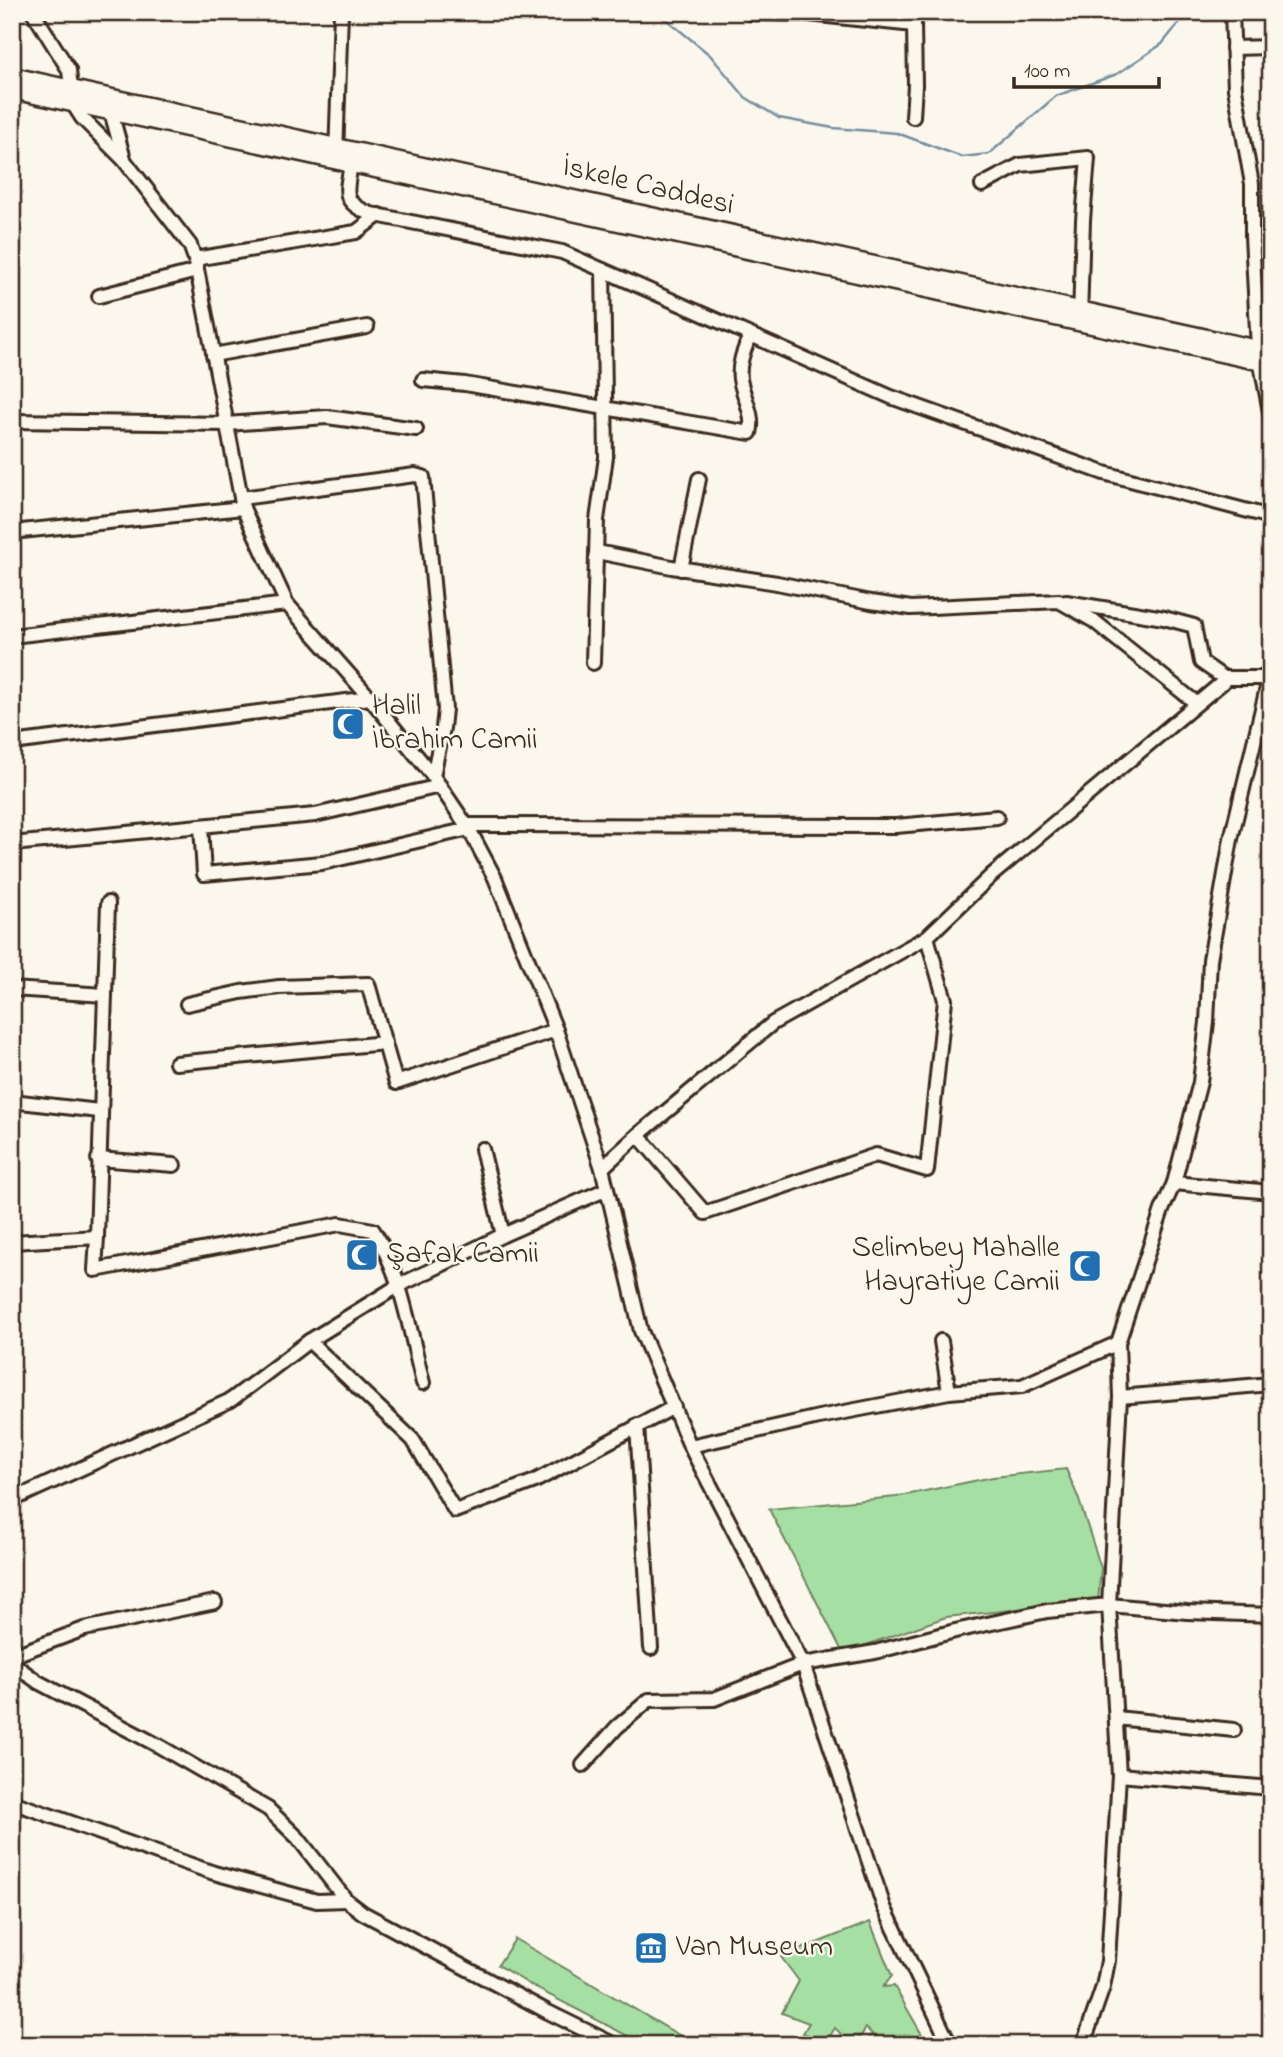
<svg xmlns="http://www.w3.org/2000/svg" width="1283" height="2057" viewBox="0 0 1283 2057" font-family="'Indie Flower',sans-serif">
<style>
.green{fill:#a6dfa4;stroke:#708461;stroke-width:2}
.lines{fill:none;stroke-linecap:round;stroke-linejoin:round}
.stream{stroke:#738ea0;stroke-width:2.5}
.minor-casing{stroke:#3b2a1e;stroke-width:18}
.major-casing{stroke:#3b2a1e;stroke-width:21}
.minor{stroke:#fbf7ec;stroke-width:12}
.major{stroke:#fbf7ec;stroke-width:16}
.labels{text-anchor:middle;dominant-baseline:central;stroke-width:5;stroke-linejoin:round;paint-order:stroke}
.street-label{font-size:30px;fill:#3b2a1e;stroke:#fbf7ec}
.poi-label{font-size:30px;fill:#3b2a1e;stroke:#fbf7ec;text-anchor:start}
</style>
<rect width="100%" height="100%" fill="#fbf7ec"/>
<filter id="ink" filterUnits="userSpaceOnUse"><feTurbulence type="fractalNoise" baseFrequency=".0143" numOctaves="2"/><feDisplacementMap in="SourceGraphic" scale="14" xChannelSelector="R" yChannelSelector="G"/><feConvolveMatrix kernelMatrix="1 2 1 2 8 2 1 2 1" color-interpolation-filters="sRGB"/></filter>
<g filter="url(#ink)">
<g class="green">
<path d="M1066,1469L1078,1497L1101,1568L1098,1601L946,1617L843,1653L769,1509L896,1497L993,1477Z"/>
<path d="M870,1922L892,1976L883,1987L894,1986L928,2045H865L872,2034L866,2028L855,2045H837L841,2034L835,2028L825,2044L803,2033L809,2023L782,2013L799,1981L781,1957Z"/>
<path d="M515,1939L696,2045H645L532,1986L498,1965Z"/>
</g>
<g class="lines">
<path class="stream" d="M651,12L667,20L710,55L745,97L779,118L833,128L897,133L962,157L989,154L1056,96L1117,74L1162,44L1188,12"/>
<defs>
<g id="minor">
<path d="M33,12L69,70L71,89"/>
<path d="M1232,12L1235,89L1252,184V236L1258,349L1271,417"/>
<path d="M751,13L809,14L914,25L916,12"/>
<path d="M1233,48L1271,47"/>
<path d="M73,104L82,118L124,160L190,245L195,259L243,508L287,604L370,698L433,776L469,829L495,878L556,1030L602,1168L641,1331L690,1446L803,1664L884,1907L950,2045"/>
<path d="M111,112L124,159"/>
<path d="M913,117L915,85L914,25"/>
<path d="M336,155L341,12"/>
<path d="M351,165C346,193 341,202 371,214L562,252L891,397L1104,473L1271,517"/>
<path d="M982,185L1020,165L1088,158L1083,220L1080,319"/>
<path d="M195,259L356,232L379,215"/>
<path d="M99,296L197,271"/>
<path d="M213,355L367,327"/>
<path d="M423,380L465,384L750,433C755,415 743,397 740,379C738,364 744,350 750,336"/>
<path d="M12,421L226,424L327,417L416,429"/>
<path d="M241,498L415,475L423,477L445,709L443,728L433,776"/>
<path d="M12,532L243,508"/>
<path d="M597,552L672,567L777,583L871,602L911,608L1059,601L1094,621L1196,703"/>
<path d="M681,569L699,479"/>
<path d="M1066,602L1164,618L1194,626L1201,662L1224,678"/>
<path d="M12,636L287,604"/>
<path d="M593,663L597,520L606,457L603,270"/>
<path d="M12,743L370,698"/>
<path d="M467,825L896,826L997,817"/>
<path d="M201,826L204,874L322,863L469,829"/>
<path d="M12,844L315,815L440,786"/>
<path d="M12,989L105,995"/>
<path d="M187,1004L241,992L279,987L368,984L396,1083L556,1030"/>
<path d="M176,1063L385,1043"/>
<path d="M12,1101L99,1111"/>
<path d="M638,1135L705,1213L876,1155L927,1170L945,1000L927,937"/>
<path d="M482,1149L503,1235"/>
<path d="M98,1159L174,1165"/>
<path d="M602,1168L638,1135L773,1023L927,937L992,875L1223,682L1224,678H1271"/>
<path d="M1174,1183L1271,1192"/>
<path d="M97,1237L108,903"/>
<path d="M12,1242L97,1237L95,1270L340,1224L373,1230C402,1273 410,1333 423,1383"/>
<path d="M309,1341L413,1440L455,1511L535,1481L674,1407"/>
<path d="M941,1341L949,1392"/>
<path d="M1120,1397L1271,1384"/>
<path d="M637,1425L651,1648"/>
<path d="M690,1446L819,1417L949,1392L1022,1386L1118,1343"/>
<path d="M12,1500L231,1400L309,1341L398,1286L503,1235L607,1189"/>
<path d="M12,1656L84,1629L215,1602"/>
<path d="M12,1663L38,1682L159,1746L268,1809L298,1838L346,1900L363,1913L548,2012L615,2045"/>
<path d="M1116,1718L1234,1730"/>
<path d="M583,1765L617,1727L649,1700L714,1699L803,1664L875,1652L955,1631L1047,1611L1109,1605L1187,1612L1271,1615"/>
<path d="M1119,1775L1271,1788"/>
<path d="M12,1802L214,1873L317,1901L346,1900"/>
<path d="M1083,2045L1103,1987L1108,1961L1119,1775L1109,1605L1120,1397L1118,1343L1162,1210L1174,1183L1200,1082L1207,1022L1210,960L1231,839L1271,671"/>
</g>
<g id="major">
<path d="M12,76L1271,352"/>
<path d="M12,90L1271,364"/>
</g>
</defs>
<use href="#minor" class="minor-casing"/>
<use href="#major" class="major-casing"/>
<use href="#minor" class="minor"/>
<use href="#major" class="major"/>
</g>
</g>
<defs>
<symbol id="mosque-square" viewBox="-11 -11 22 22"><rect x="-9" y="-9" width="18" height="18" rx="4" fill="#1f6fb2" stroke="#fbf7ec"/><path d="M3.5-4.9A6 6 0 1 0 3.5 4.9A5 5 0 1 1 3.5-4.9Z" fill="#fff"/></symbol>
<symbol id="museum-square" viewBox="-11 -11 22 22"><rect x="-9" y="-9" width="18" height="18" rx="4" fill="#1f6fb2" stroke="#fbf7ec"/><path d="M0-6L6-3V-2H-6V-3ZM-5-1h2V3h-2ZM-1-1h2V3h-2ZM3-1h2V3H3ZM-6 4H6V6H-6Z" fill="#fff"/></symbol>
</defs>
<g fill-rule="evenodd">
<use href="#mosque-square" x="329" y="705" width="38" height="38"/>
<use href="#mosque-square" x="343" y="1236" width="38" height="38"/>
<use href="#mosque-square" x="1066" y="1247" width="38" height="38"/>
<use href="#museum-square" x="632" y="1929" width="38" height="38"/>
</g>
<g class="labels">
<g class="street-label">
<text transform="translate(648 187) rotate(13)">İskele Caddesi</text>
</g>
<g class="poi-label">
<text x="372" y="707">Halil<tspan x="372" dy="34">İbrahim Camii</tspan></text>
<text x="1060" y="1249" text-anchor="end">Selimbey Mahalle<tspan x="1060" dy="34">Hayratiye Camii</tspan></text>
<text x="386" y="1255">Şafak Camii</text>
<text x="676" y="1948">Van Museum</text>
</g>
</g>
<rect width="1283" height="2057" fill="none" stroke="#fbf7ec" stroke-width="42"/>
<rect x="21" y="21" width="1241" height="2015" fill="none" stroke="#3b2a1e" stroke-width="2.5" filter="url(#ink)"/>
<path d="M1014 77v10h145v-10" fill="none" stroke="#3b2a1e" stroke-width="3.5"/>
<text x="1024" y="77" font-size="21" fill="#3b2a1e" stroke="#fbf7ec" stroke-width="5" paint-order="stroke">100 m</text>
</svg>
